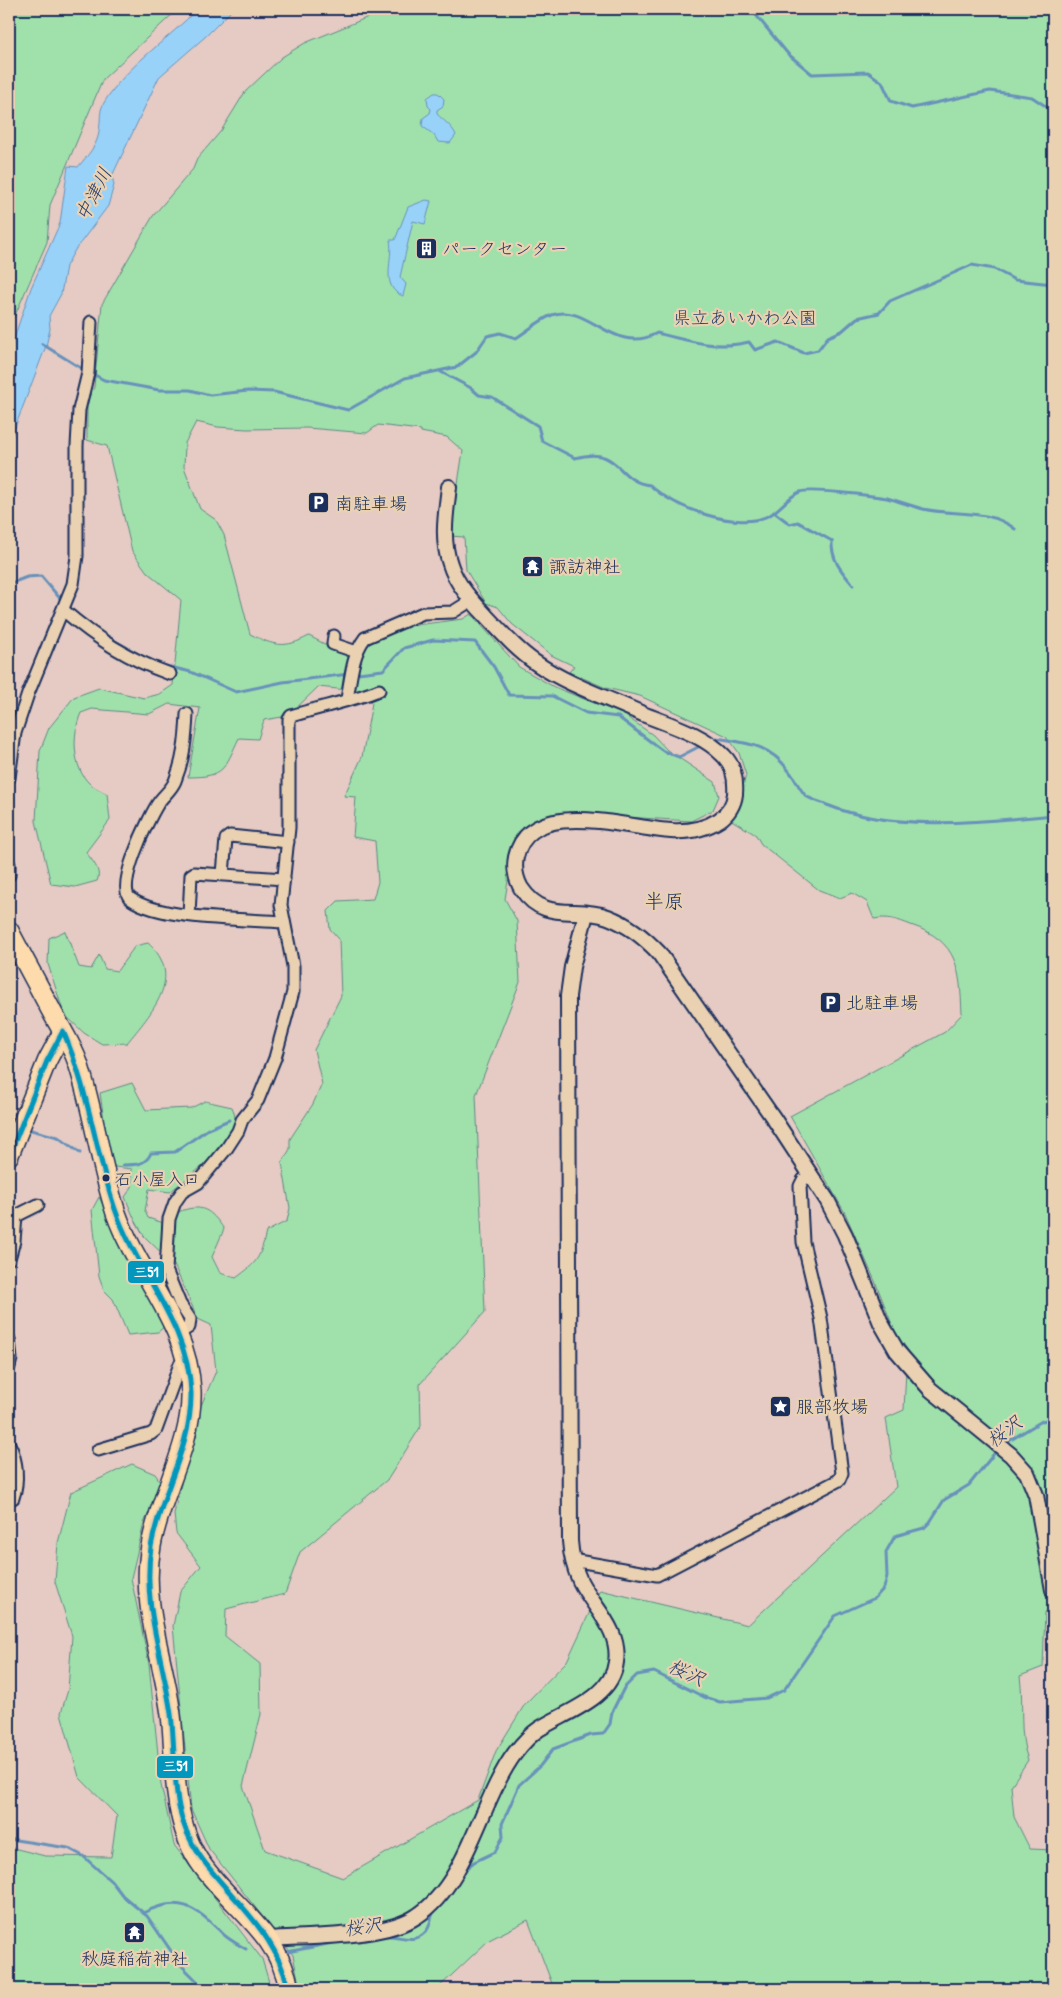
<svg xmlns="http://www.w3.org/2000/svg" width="1062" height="1998" viewBox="0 0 1062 1998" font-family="'Patrick Hand','Klee One',sans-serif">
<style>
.green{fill:#a0e1ab;stroke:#5e8884;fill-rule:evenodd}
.water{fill:#99d2f9;stroke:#6791bb}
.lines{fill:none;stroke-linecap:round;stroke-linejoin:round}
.stream{stroke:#6791bb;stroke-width:3}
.minor-casing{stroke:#1b2f5e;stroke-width:15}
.tertiary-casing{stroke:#1b2f5e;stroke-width:18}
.primary-casing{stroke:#1b2f5e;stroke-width:21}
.trunk-casing{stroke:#1b2f5e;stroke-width:22}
.minor{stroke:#ead1b2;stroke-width:11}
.tertiary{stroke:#ead1b2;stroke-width:14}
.primary{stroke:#fedbac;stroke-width:18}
.trunk{stroke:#fedbac;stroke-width:19}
.bus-1-casing{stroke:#ead1b2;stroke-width:9}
.bus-1{stroke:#0497bd;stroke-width:5}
.bus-dot{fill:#1b2f5e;stroke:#ead1b2;stroke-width:2}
.labels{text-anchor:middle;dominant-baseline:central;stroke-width:4.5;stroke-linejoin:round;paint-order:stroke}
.bus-label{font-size:17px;fill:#1b2f5e;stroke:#ead1b2;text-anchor:start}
.poi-label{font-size:18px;fill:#1b2f5e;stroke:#ead1b2;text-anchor:start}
.park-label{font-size:18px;fill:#284166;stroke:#ead1b2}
.water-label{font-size:19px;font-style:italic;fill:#283f6e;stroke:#ead1b2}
.quarter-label{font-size:20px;fill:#1b2f5e;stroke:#ead1b2}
.line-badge{stroke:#ead1b2;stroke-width:2}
.badge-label{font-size:14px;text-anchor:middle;font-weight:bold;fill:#fff}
</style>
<rect width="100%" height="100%" fill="#e5cbc3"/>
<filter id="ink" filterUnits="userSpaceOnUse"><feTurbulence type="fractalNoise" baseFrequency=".02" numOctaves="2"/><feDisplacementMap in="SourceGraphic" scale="10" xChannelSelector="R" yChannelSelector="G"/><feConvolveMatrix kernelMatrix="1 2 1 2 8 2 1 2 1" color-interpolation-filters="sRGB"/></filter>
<g filter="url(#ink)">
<g class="green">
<path d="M9,9H178L103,79L50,205L47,242L9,329Z"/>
<path d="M388,9H1053V1609L1045,1612L1043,1667L1020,1676C1024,1704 1018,1733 1028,1760L1011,1786L1014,1817L1030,1849L1053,1850V1989H554L528,1920L489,1940L437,1989H300L293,1955L209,1849L191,1809L173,1626L180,1592L201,1566L176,1533L174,1514L197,1415L216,1371L211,1325L198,1319L174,1265L144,1236L134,1218L125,1197L132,1187V1169L115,1167L110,1160L100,1093L132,1083L146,1110L191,1108L205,1101L232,1107C248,1140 190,1174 170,1192L149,1189L145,1211L148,1218L173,1226L178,1212C202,1203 210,1209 224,1229L212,1257L220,1273L236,1278C258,1262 260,1258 266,1232L287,1221L290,1208L282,1163L290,1149V1139L313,1104L322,1084L314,1050L341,996L339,939L330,929L328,911L338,901L373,899L378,882L375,841L353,837L356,797L344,796L362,757L372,703L358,691L318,687L288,716L264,720L258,739L239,738C224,769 225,777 188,777L200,708L169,704L149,714L92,709L81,713C72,733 72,768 90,784C95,788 102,791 107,794L110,820L86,852C92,861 102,870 97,881L75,887L51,884L36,821L40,751L49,728L74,697L99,688L144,698L160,694L173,685L181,600L147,572L132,551L107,446L87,440V402L94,387L102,304L153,216L193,169L197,159L221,131L245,92L282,57L305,43ZM196,422L218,427L247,429L307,428L367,433L378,425L421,430V432L447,437L463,451L450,536L464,537L466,570L486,603L498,607L512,624L551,655L574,666L569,672L606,688L640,696L727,736L739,753L746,775L739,801L730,819L756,835L761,844L819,890L840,898L852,893L867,902L874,919C888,916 898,920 911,925C959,941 960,970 962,1014L945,1032L790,1116L845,1213L875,1281L895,1332L907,1349L904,1410L886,1418L896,1487L748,1625L600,1590L567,1661L525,1704L496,1751L478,1800L343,1878L265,1850L243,1786L261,1714L260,1664L225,1636L226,1609L285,1594L300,1552L388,1479L421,1426L420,1384L485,1312L476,1095L520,982L517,921L505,899L514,844L525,827L550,816L575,814L691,821L713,810L719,796L715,782L667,750L653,735L624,715L554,687L519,667L471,614L463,619L400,627L368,641L363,653L346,655L309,636C285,649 274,646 250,634L224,535L216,520L200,509L184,467L185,443Z"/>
<path d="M65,931L79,967L91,969L99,955L105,969L117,971L135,946L148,943C186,977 151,1013 127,1043L102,1044L84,1033L64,1014L48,964L49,938Z"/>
<path d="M99,1197L165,1326L158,1332L128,1335L113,1299L104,1290L99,1276L92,1210Z"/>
<path d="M132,1464L155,1474L162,1484L144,1523L131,1578L149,1664L161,1785L174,1845L262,1959L271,1989H9V1847L45,1856L111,1857L117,1816L79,1777L61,1713L68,1690L72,1636L55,1582L58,1543L71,1492Z"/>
</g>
<g class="water">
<path d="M197,9H233L206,36L159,77L112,176L114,185L108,206L75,250L66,266L61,294L49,316L50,329L46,346L9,443V353L31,288L60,223L68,166L78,167C87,156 98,145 99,131C102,113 97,112 109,95C133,61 169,39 197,9Z"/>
<path d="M434,93H438L444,99L443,106L437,110V114C443,120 452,126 456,135L450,143L438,142L434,135L422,126L423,118L430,113L431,109L428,106L427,98Z"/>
<path d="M426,200L431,201L425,224L413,221L400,277L406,284L403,296C379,287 394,259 390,240H395L408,207Z"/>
</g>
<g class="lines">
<g class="stream">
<path d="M751,9L788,54L812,74L868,72L882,82L891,101L912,108L990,91L1032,97L1053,111"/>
<path d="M42,344L84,370"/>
<path d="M441,372L471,388L479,395L492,397L538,426L542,441L575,458C622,445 615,482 650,485C673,508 739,532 770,515C780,509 789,496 800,492C809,488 875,496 887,498C899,501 911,506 923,509C953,516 989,508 1015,529"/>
<path d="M93,374L104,380L159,390H190L210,395L248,391L274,392L348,410L405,378L457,367L476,352L487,336L500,333L516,338C527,331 540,320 552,315C588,302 614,357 657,333C688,341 718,350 749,342L755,350L778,342L804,353L818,350L828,337L842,331L857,318L879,313L890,301L972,265L994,269L1015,280L1053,284"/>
<path d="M774,512L790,524L798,522L832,541C831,560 842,572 853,585"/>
<path d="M9,584L27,577L41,576L63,602"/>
<path d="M105,635L147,659"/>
<path d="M162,665L191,672L236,692L283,682L383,670L404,648L433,640L475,642L494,667L509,695L552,696L586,713L618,717L663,751L679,757L702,745"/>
<path d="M712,740L716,738C747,743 769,744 789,771C795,778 800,790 806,796C811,800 821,802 827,805C894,832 983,822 1053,815"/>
<path d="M31,1130L58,1137L80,1153"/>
<path d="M123,1165C135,1165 146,1165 151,1153L175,1152L208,1129L229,1120"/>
<path d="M1004,1444L1042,1421L1053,1418"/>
<path d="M9,1839L68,1848L83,1856L113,1883L123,1896L147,1916L180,1964L205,1989"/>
<path d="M463,1871L474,1862L495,1852L503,1837L502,1824L519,1785L540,1766L553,1749L591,1735L603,1734L610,1724L612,1712L624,1688L637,1675L654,1672L704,1697L720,1702L767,1698L784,1690L835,1616L875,1598L884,1588L887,1576L886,1552L895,1536L924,1528L930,1522L944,1500L969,1485L997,1450"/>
<path d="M143,1913C179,1895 194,1906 220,1931C227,1939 237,1944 246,1949"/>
<path d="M382,1936C398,1934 416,1946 427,1930C432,1923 430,1915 436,1908"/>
<path d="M287,1952L338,1942"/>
</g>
<defs>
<g id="minor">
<path d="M63,610C97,639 128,659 170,674"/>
<path d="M334,636L333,644L357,652"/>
<path d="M347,699C351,678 352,655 365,638L423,613L453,612L472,600"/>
<path d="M187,714C186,737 184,759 175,781C171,791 162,796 157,805C149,818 114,888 131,899C161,920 245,919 283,922"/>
<path d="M9,778L15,733L28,694L73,584L77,556V446L79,410L88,373L91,322"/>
<path d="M9,864V875"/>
<path d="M223,874L226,839L230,836L288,842"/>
<path d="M189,915L191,875L194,873L284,879"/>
<path d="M10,1215L16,1216L38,1205"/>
<path d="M9,1259L14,1241L16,1216"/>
<path d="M178,1334L189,1327L190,1319L180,1304L166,1270L169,1219L175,1202L182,1192L198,1183L227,1148L238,1131L242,1120L258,1100L275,1058L293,992V966L281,905L289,828V719L291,716C320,707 351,701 379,690"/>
<path d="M9,1339L11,1359L9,1367"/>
<path d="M9,1444C17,1459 19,1481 13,1498L9,1499"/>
<path d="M98,1450L151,1434L156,1430L180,1364L188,1362"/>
<path d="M572,1560L657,1575L839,1480L842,1473L821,1318L803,1242L800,1186L803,1180L811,1174"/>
</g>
<g id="tertiary">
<path d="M449,487C446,513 441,539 450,564C456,584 473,602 486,616C502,633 517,650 536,663C568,685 608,698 643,714C670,725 703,734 724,756C734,766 736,780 735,794C734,804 728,814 719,820C705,829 688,832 671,831C628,829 530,795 516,857C514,867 516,879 521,888C545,924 575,905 608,917C629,925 644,937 659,953L774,1119L827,1200L845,1235L881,1323L897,1351L930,1389L1011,1455L1027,1473L1036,1495L1053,1590"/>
<path d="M269,1939C309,1936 385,1938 417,1916C468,1883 480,1800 515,1753C522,1744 530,1735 539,1729C565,1712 612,1699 616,1662C621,1630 593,1607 580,1581C574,1568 571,1556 570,1541L568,996L572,967L586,914"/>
</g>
<path id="primary" d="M9,1156L47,1061L63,1031"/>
<path id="trunk" d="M9,931C23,958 38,985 52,1012C61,1029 72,1045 78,1063C94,1112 100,1164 116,1213C138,1275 188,1323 191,1391C193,1444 160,1494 151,1546C140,1604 164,1659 171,1715C175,1747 173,1781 180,1812C184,1831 190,1849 202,1865C232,1907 280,1934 289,1989"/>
</defs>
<use href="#minor" class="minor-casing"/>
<use href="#tertiary" class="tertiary-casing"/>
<use href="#primary" class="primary-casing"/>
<use href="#trunk" class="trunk-casing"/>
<use href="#minor" class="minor"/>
<use href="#tertiary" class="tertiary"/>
<use href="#primary" class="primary"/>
<use href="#trunk" class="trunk"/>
<defs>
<g id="bus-1">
<path d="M63,1031C88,1088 95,1150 115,1209C136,1271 189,1324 191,1393C192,1447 160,1494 151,1547C142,1604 163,1658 171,1714C175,1745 173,1776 179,1807C190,1865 240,1894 269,1942C279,1957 284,1972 289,1989"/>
<path d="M9,1156L47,1061L63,1031"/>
</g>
</defs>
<use href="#bus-1" class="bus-1-casing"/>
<use href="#bus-1" class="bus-1"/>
</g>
</g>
<defs>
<symbol id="building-square" viewBox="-11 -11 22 22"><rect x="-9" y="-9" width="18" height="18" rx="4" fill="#1b2f5e" stroke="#ead1b2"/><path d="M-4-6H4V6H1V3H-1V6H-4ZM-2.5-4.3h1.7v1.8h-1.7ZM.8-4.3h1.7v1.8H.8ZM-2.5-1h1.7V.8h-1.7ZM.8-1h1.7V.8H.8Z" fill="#fff"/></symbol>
<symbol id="parking-square" viewBox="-11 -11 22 22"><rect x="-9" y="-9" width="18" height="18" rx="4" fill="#1b2f5e" stroke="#ead1b2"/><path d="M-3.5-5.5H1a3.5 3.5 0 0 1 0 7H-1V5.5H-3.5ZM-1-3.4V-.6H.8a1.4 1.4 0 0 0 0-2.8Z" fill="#fff"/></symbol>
<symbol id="temple-square" viewBox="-11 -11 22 22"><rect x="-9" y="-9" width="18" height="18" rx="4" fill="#1b2f5e" stroke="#ead1b2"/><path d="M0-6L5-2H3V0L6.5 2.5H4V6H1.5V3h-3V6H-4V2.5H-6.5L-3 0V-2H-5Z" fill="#fff"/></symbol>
<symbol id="sight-square" viewBox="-11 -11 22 22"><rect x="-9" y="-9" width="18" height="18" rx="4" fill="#1b2f5e" stroke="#ead1b2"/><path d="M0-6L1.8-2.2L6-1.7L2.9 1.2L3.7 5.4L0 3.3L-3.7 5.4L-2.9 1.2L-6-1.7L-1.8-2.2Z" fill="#fff"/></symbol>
</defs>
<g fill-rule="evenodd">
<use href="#building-square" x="414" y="236" width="25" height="25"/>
<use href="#parking-square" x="306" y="490" width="25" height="25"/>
<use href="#temple-square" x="520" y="554" width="25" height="25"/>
<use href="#parking-square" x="818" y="990" width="25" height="25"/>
<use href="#sight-square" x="768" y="1394" width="25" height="25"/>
<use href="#temple-square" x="122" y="1920" width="25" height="25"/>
</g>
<circle class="bus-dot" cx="106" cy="1178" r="4.5"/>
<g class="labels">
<g class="bus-label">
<text x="115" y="1178">石小屋入口</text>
</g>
<g class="poi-label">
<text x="442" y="248">パークセンター</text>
<text x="335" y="503">南駐車場</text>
<text x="549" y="566">諏訪神社</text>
<text x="846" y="1002">北駐車場</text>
<text x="796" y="1406">服部牧場</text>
<text x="135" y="1958" text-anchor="middle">秋庭稲荷神社</text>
</g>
<g class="park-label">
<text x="745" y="317">県立あいかわ公園</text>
</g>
<g class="water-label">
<text transform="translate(93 194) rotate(-63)">中津川</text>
<text transform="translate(1004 1431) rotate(-37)">桜沢</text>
<text transform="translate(687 1672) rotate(25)">桜沢</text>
<text transform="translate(363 1926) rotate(-8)">桜沢</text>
</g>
<g class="quarter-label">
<text x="664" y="900">半原</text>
</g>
</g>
<g class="line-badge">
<rect x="127" y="1260" width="38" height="24" rx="5" fill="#0497bd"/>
<rect x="156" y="1755" width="38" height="24" rx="5" fill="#0497bd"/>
</g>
<g class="badge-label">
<text x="146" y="1277">三51</text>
<text x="175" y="1771">三51</text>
</g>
<rect width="1062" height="1998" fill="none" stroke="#ead1b2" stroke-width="30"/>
<rect x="15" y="15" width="1032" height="1968" fill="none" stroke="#1b2f5e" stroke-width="2" filter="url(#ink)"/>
</svg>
